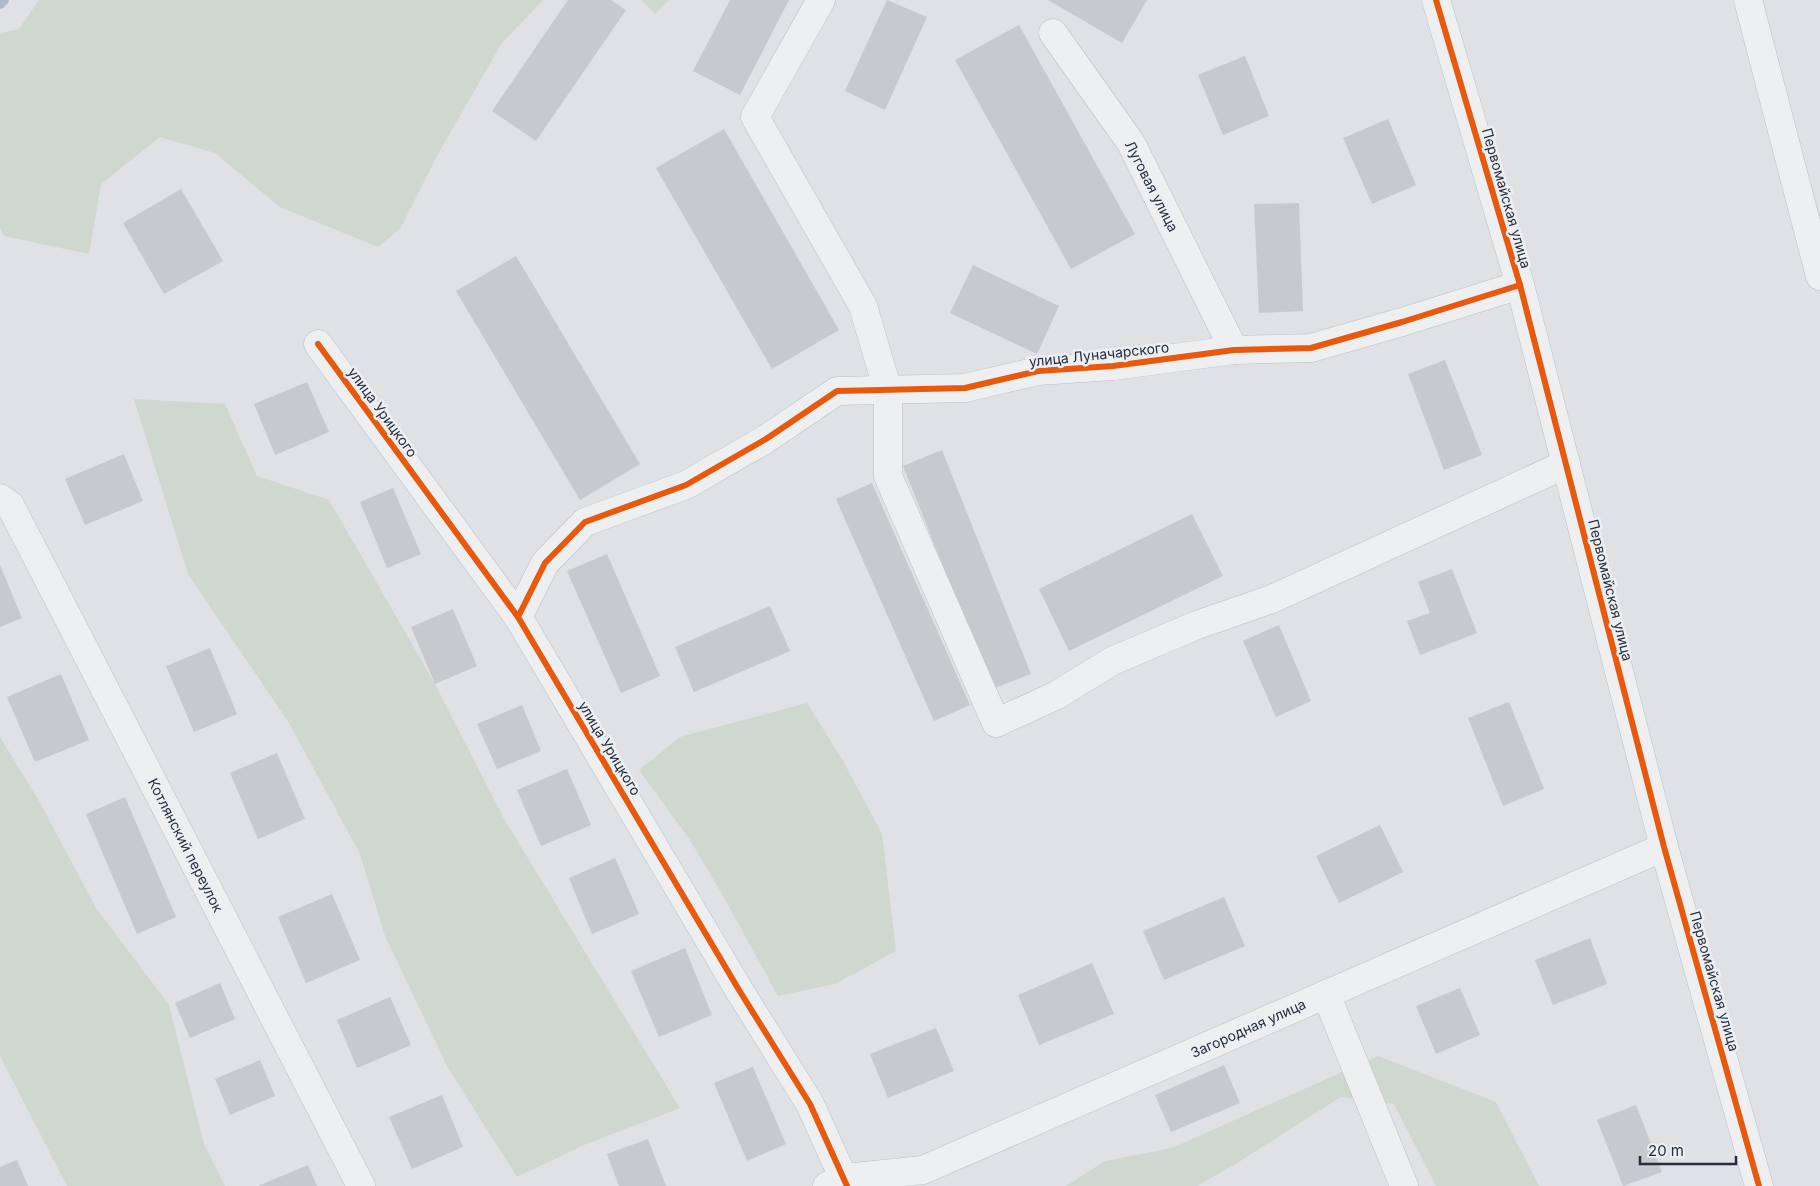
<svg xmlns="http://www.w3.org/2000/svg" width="1820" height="1186" viewBox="0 0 1820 1186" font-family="Inter,sans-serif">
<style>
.green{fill:#ced8cf}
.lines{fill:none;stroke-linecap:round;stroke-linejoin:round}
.stream{stroke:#adbbcf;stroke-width:10}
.building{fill:#c7c9cc}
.minor-casing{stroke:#bdbfc2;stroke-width:29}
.minor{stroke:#eeeff1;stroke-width:28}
.cycleway-casing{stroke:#eceff4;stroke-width:9}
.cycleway{stroke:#e8590c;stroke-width:6}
.labels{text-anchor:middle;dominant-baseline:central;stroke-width:5;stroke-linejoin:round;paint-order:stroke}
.street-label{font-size:14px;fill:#272d3c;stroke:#eceff4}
</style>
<rect width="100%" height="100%" fill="#dfe1e4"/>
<g class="green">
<path d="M39,0H543L502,43L438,154L400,229L378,247L280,207L215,153L160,137L101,184L89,254L4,236L0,228V33L19,29Z"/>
<path d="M641,0H669L655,14Z"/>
<path d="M134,399L225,404L257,476L329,500L435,684L503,817L680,1108L584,1145L517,1177L448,1068L385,936L360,854L289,723L188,574Z"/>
<path d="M807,703L842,759L882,834L896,951L835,984L778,996L722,894L690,840L639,770L680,737Z"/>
<path d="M0,737L39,801L96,908L169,1005L204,1144L225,1186H67L0,1056Z"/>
<path d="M1378,1056L1496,1102L1539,1186H1436L1394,1104L1341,1097L1234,1165L1197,1186H1066L1105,1161L1172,1148Z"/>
</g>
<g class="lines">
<path class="stream" d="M0,4L4,0"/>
</g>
<g class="building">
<path d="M568,0H611L626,10L536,141L492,111Z"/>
<path d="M730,0H789L740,95L693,71Z"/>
<path d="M887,0L927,17L885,110L845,91Z"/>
<path d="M1048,0H1147L1122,43Z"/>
<path d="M1019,25L1135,234L1071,269L955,60Z"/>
<path d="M1245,56L1269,116L1223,135L1198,75Z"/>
<path d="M1388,119L1416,185L1372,204L1343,138Z"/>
<path d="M724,129L839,330L772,369L656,168Z"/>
<path d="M181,189L223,261L164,294L123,223Z"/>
<path d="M1299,203L1303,311L1259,313L1254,204Z"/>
<path d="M516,256L640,464L580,500L456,291Z"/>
<path d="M973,265L1059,306L1037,354L950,313Z"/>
<path d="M1445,360L1482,455L1444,470L1408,374Z"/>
<path d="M307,382L329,432L275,455L254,404Z"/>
<path d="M942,450L1031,674L992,689L903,466Z"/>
<path d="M124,454L143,501L85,525L65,479Z"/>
<path d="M872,483L970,705L934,721L836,499Z"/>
<path d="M393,488L421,554L387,568L360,502Z"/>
<path d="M1192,514L1223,576L1069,651L1039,589Z"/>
<path d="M607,554L660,676L621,693L567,571Z"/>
<path d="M0,565L22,618L0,627Z"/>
<path d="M1452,569L1477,633L1420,655L1407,621L1430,613L1418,582Z"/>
<path d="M770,606L790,651L694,692L675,647Z"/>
<path d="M453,609L477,666L435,684L411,627Z"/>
<path d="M1279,625L1311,701L1276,717L1243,641Z"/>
<path d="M210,648L237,714L194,732L166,666Z"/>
<path d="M61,674L89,740L35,762L7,697Z"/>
<path d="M1509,702L1544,789L1503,806L1468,718Z"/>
<path d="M522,705L541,751L497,769L477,724Z"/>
<path d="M277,753L305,819L258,839L230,773Z"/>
<path d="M567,769L591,825L541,846L517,790Z"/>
<path d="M125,797L176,917L137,934L86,814Z"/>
<path d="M1380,825L1403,872L1339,903L1316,856Z"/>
<path d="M615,858L639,914L592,934L569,878Z"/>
<path d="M332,894L360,960L306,983L278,917Z"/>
<path d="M1224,897L1245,946L1164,980L1143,931Z"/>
<path d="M1590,938L1607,984L1553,1005L1535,960Z"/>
<path d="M685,948L712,1015L659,1037L631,971Z"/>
<path d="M1092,963L1114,1014L1039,1045L1018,995Z"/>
<path d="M220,983L235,1019L190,1038L175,1003Z"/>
<path d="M1460,988L1480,1035L1436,1054L1416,1006Z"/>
<path d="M390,997L411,1045L357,1068L337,1020Z"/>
<path d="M936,1028L954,1071L888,1098L870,1054Z"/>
<path d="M260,1060L275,1096L230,1115L215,1079Z"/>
<path d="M1224,1065L1240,1103L1171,1132L1155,1095Z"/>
<path d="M753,1067L786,1144L747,1161L714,1083Z"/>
<path d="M442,1095L463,1147L412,1169L389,1117Z"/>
<path d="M1636,1105L1662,1172L1623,1186L1597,1120Z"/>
<path d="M648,1139L666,1186H619L607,1154Z"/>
<path d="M17,1160L28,1186H0V1167Z"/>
<path d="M308,1165L317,1186H258Z"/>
</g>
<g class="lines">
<defs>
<g id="minor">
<path d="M821,0L755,117L863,306L888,391V476L996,723L1057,695L1112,661L1197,625L1272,599L1566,464"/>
<path d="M1436,0L1520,285L1664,847L1759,1186"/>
<path d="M1748,0L1820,276"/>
<path d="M1053,33L1131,143L1234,350"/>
<path d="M318,344L518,617L739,990L810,1104L847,1186"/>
<path d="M0,498L10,505L361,1186"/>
<path d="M518,617L545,563L585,522L686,485L766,439L837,391L965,388L1038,371L1113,366L1234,350L1311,348L1402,322L1520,285"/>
<path d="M1326,994L1404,1186"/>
<path d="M827,1186L844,1178L923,1170L1664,847"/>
</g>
</defs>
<use href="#minor" class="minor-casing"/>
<use href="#minor" class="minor"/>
<defs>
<g id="cycleway">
<path d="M1436,0L1520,285L1664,847L1759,1186"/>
<path d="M318,344L518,617L739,990L810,1104L847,1186"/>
<path d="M518,617L545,563L585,522L686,485L766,439L837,391L965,388L1038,371L1113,366L1234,350L1311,348L1402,322L1520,285"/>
</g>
</defs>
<use href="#cycleway" class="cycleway-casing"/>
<use href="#cycleway" class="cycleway"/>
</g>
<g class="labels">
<g class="street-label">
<text transform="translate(1152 186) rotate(63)">Луговая улица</text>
<text transform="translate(1507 198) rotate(74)">Первомайская улица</text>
<text transform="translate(1099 354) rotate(-6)">улица Луначарского</text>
<text transform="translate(383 412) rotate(54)">улица Урицкого</text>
<text transform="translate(1611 590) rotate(76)">Первомайская улица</text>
<text transform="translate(610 748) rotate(59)">улица Урицкого</text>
<text transform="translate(186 845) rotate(63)">Котлянский переулок</text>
<text transform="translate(1715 981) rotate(74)">Первомайская улица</text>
<text transform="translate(1248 1028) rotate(-24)">Загородная улица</text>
</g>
</g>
<path d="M1640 1156v8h96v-8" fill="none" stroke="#272d3c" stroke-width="2.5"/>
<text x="1648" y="1156" font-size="15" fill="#272d3c" stroke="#eceff4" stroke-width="4" paint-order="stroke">20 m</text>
</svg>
